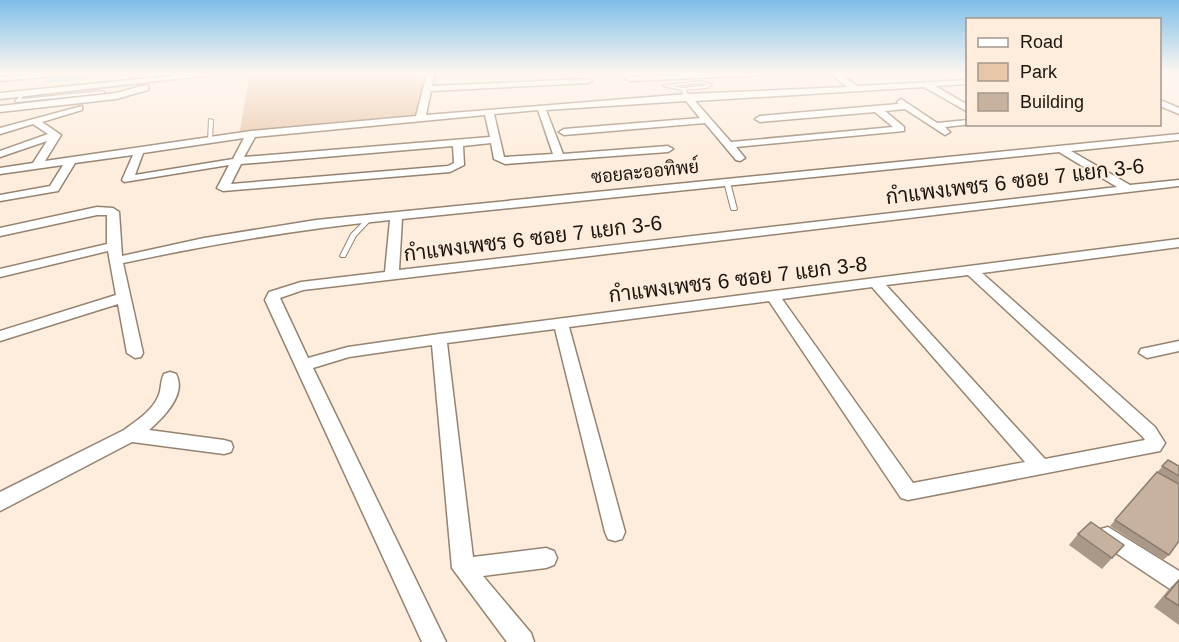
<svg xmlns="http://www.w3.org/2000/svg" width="1179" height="642" viewBox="0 0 1179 642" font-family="Arial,Sarabun,sans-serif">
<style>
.green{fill:#e8c7a9}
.water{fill:#80cced}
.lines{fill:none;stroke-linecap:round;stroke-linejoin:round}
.service-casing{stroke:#958371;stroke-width:2}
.minor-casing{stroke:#958371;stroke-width:3}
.service{fill:#fff;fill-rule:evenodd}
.minor{fill:#fff;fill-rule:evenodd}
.wall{fill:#aa9989}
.building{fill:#c6b29f;stroke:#8b7d6f;stroke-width:1.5}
.labels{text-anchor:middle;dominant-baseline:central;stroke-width:4.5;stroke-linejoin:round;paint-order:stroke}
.far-street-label{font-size:18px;fill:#1c150e;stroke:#feeddd}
.street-label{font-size:21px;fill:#1c150e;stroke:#feeddd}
</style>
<rect width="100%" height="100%" fill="#feeddd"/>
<path class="green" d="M250,73H424L421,117L239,135Z"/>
<path class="water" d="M52,73H136L44,83Z"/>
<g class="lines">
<defs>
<g id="service">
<path d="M701,81L712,85L707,88L686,90L689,97L687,98L685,97L681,90L663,86L665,85ZM701,83L707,85L683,88L674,86Z"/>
<path d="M102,91L104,92V93L17,102L15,101L24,92L26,93L21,99Z"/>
<path d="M209,119L213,120L212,141L210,142L208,141Z"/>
<path d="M727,180L730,182L737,209L736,210H732L731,209L724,182Z"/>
<path d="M370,216L373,218L356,236L345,257H341L340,256L351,234L368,217Z"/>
</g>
<g id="minor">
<path d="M47,73V77H44L0,81V77Z"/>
<path d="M199,73H228L0,99V93Z"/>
<path d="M427,73H435L432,86L588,79L592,81L588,83L431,91L426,115L687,94L847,87L830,73H839L857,86L968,80V84L935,86L968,105V112L924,87L695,101L731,142L893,127L875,112L760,122L755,119L760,116L898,104L897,102L901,99L937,123L968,120V124H972L945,127L950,132L945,135L905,109L885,111L904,127V131L736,147L745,158L740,161L736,160L705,123L564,135L559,132L564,129L700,118L686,101L546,110L563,154L668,146L673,149L668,152L505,164L494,159L491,143L463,146L464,165L450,172L223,191L217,188L229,165L124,182L122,180L133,155L75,163L58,191L0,201V195L50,186L63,165L0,174V168L33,163L47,141L0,157V151L48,134L33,124L0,134V128L82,106V110L42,122L61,135L45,161L251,131L416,116ZM538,110L553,154L504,157L494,114ZM485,115L490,137L244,157L255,137ZM244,138L233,159L135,175L143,153ZM453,146L454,163L448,166L231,184L241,164Z"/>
<path d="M704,73H765L761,75L630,81L626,79L630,77Z"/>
<path d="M145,85L148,86V90L116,99L0,112V106L116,93Z"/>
<path d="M1160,100L1179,108V114L1160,106Z"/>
<path d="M1179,134V140L1071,151L1130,185L1179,180V186L303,290L280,298L308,358L348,347L439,334L1179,239V247L982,273L1155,427L1165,443L1160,451L908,500L901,498L769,301L569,327L625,532L622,539L615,541L608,539L605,532L555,329L447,343L473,557L546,548L554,551L557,558L554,565L546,568L483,576L531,633L534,642H507L452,568L432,345L349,357L313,368L446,642H422L265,300L269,292L301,282L385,272L390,220C300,229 212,244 123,263L143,353L141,357L135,358L127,353L118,304L0,341V331L116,295L108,251L0,277V269L107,244V215H97L0,236V228L97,207L113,208L119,212L122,256L204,238L316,220ZM1059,152L1117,187L399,270L402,219ZM968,275L1143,437L1145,440L1045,459L886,285ZM872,287L1025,462L913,483L782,299Z"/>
<path d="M1179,341V351L1147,358L1139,353L1141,349Z"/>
<path d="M170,372L176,374C187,394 163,418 149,430L224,440L231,442L233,447L231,452L224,454L132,442L0,511V492L124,430C136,421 152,411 158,397C162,389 160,381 164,374Z"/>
<path d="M1108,527L1179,571V595L1101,543L1097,536L1101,529Z"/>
</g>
</defs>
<use href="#service" class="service-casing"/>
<use href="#minor" class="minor-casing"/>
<use href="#service" class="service"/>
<use href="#minor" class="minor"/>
</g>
<g class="wall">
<path d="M1168,460L1179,466V541L1169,555L1163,560L1110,526Z"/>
<path d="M1078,534L1124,545L1102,569L1069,545Z"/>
<path d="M1179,579V625L1154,607L1169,589Z"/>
</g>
<g class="building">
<path d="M1168,460L1179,466V476L1162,466Z"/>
<path d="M1157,472L1179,484V541L1169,555L1115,520Z"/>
<path d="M1091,522L1124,545L1112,558L1078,534Z"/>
<path d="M1179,580V606L1165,597Z"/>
</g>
<linearGradient id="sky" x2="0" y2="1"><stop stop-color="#7ebeea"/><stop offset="0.45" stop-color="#fff7f0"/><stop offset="1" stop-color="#fff7f0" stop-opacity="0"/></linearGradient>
<rect width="1179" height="163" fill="url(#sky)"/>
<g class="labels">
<g class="far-street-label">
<text transform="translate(645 172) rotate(-6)">ซอยละออทิพย์</text>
</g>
<g class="street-label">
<text transform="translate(1015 181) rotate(-7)">กำแพงเพชร 6 ซอย 7 แยก 3-6</text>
<text transform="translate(533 238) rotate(-7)">กำแพงเพชร 6 ซอย 7 แยก 3-6</text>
<text transform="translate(738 279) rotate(-7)">กำแพงเพชร 6 ซอย 7 แยก 3-8</text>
</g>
</g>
<rect x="966" y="18" width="195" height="108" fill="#feeddd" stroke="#a4978a" stroke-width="1.5"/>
<rect x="978" y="38" width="30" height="9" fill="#ffffff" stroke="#a4978a" stroke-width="1.5"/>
<text x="1020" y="48" font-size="18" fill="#1c150e">Road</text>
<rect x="978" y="63" width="30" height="18" fill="#e8c7a9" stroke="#a4978a" stroke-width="1.5"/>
<text x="1020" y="78" font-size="18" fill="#1c150e">Park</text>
<rect x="978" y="93" width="30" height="18" fill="#c6b29f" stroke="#a4978a" stroke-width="1.5"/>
<text x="1020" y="108" font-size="18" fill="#1c150e">Building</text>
</svg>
